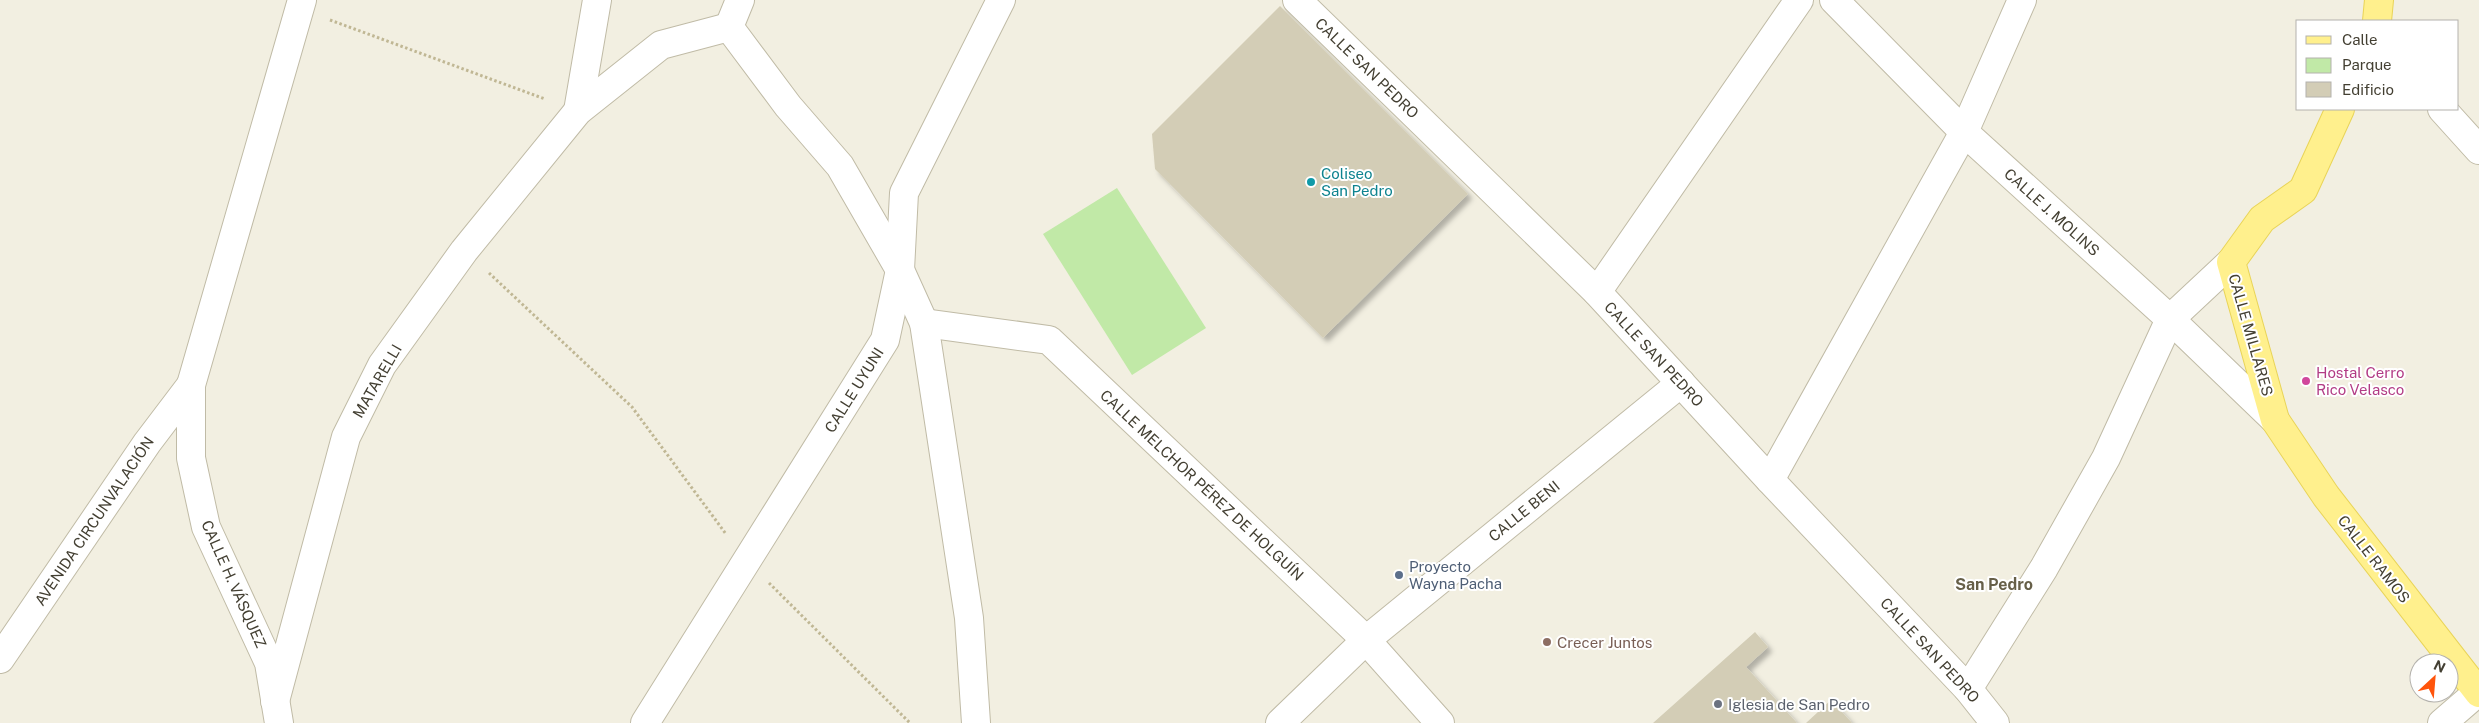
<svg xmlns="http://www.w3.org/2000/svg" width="2479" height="723" viewBox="0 0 2479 723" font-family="'Public Sans',sans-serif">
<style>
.green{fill:#c1e9a7}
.building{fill:#d3cdb6;filter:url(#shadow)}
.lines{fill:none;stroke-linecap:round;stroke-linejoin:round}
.minor-casing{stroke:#c0bba6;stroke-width:30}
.major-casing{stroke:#e9d458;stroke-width:30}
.path{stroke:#c0b794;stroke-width:3;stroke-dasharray:2.5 2.5;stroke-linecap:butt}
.minor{stroke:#fff;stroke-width:28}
.major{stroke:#fff08d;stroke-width:28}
.culture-dot{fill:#0f9aa8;stroke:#fff;stroke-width:2}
.hotel-dot{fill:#d1479c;stroke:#fff;stroke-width:2}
.service-dot{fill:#5c6f8a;stroke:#fff;stroke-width:2}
.education-dot{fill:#8d6e63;stroke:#fff;stroke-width:2}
.worship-dot{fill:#6b7280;stroke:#fff;stroke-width:2}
.labels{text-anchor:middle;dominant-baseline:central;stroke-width:4;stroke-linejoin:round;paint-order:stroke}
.street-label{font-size:15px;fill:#433f32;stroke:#fff}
.culture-label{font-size:15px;fill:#0d838f;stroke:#fff;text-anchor:start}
.hotel-label{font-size:15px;fill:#b23c85;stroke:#fff;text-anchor:start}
.service-label{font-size:15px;fill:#4e5e75;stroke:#fff;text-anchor:start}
.education-label{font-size:15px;fill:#785e54;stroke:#fff;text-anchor:start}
.worship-label{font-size:15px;fill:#5b616d;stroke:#fff;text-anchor:start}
.neighbourhood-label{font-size:16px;font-weight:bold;fill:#665f48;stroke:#fff}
</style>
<defs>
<filter id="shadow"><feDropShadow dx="4.5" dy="4.5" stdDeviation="2.5" flood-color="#0004"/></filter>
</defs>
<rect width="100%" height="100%" fill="#f2efe1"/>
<path class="green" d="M1117,188L1206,328L1132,375L1043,234Z"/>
<g class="building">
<path d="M1280,6L1468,194L1323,338L1155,169L1152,134Z"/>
<path d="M1755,632L1768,647L1746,667L1797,723H1653Z"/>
<path d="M1831,700L1852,723H1806Z"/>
</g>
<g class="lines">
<defs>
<g id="minor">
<path d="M1297,0L1597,292L1770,480L1968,689L1995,723"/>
<path d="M1834,0L1964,132L2170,319L2275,420"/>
<path d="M729,27L788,106L840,166L900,270L924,323L969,618L976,723"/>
<path d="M729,27L740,0"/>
<path d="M2442,109L2479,150"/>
<path d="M578,111L597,0"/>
<path d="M1597,292L1799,0"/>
<path d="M924,323L1049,340L1366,640L1440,723"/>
<path d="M1770,480L1964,132L2022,0"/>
<path d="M0,659L147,443L191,385"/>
<path d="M1968,689L2044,568L2106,458L2170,319L2231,262"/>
<path d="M275,701L346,437L382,365L464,251L578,111L661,45L729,27"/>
<path d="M279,723L269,663L206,527L191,458V385L302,0"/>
<path d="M645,723L885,340L900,270L904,193L1001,0"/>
<path d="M1280,723L1366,640L1681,383"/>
<path d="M2442,723L2478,692"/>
</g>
<g id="major">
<path d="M2377,21L2379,0"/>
<path d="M2340,109L2303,190L2262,219L2231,262L2275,420L2326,496L2479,693"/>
</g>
</defs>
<use href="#minor" class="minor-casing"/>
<use href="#major" class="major-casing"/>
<g class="path">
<path d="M330,20L545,99"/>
<path d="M489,273L632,407L726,534"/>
<path d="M769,583L910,723"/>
</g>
<use href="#minor" class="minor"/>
<use href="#major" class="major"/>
</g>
<circle class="culture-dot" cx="1311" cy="182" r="5"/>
<circle class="hotel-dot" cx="2306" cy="381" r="5"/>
<circle class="service-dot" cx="1399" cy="575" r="5"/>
<circle class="education-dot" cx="1547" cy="642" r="5"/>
<circle class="worship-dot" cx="1718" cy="704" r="5"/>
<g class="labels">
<g class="street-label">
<text transform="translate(1367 68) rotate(44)">CALLE SAN PEDRO</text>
<text transform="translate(2052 212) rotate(42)">CALLE J. MOLINS</text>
<text transform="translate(2251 335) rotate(74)">CALLE MILLARES</text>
<text transform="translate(1654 354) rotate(47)">CALLE SAN PEDRO</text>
<text transform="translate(377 381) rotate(-60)">MATARELLI</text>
<text transform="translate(854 390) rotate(-58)">CALLE UYUNI</text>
<text transform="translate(1202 485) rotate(43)">CALLE MELCHOR PÉREZ DE HOLGUÍN</text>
<text transform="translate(1524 511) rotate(-39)">CALLE BENI</text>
<text transform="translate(94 521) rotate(-56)">AVENIDA CIRCUNVALACIÓN</text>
<text transform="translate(2374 559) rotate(52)">CALLE RAMOS</text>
<text transform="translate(234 584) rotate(66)">CALLE H. VÁSQUEZ</text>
<text transform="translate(1930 650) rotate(47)">CALLE SAN PEDRO</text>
</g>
<g class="culture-label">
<text x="1321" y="173">Coliseo<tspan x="1321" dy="17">San Pedro</tspan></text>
</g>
<g class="hotel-label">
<text x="2316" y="372">Hostal Cerro<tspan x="2316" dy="17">Rico Velasco</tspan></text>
</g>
<g class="service-label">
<text x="1409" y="566">Proyecto<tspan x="1409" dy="17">Wayna Pacha</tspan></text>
</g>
<g class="education-label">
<text x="1557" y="642">Crecer Juntos</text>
</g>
<g class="worship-label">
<text x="1728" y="704">Iglesia de San Pedro</text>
</g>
<g class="neighbourhood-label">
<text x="1994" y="584">San Pedro</text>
</g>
</g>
<rect x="2296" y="20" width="162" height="90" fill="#ffffff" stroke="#b4b2ad"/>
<rect x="2306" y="36" width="25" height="8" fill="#fff08d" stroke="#b4b2ad"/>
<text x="2342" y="45" font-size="15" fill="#433f32">Calle</text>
<rect x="2306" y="58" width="25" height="15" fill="#c1e9a7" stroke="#b4b2ad"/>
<text x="2342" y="70" font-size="15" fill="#433f32">Parque</text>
<rect x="2306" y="82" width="25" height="15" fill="#d3cdb6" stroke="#b4b2ad"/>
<text x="2342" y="95" font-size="15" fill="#433f32">Edificio</text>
<g transform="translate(2434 678) rotate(26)"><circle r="24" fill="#ffffff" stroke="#b4b2ad"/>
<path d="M0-4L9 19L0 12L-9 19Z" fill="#ff540b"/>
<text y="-8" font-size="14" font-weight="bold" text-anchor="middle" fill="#433f32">N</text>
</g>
</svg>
